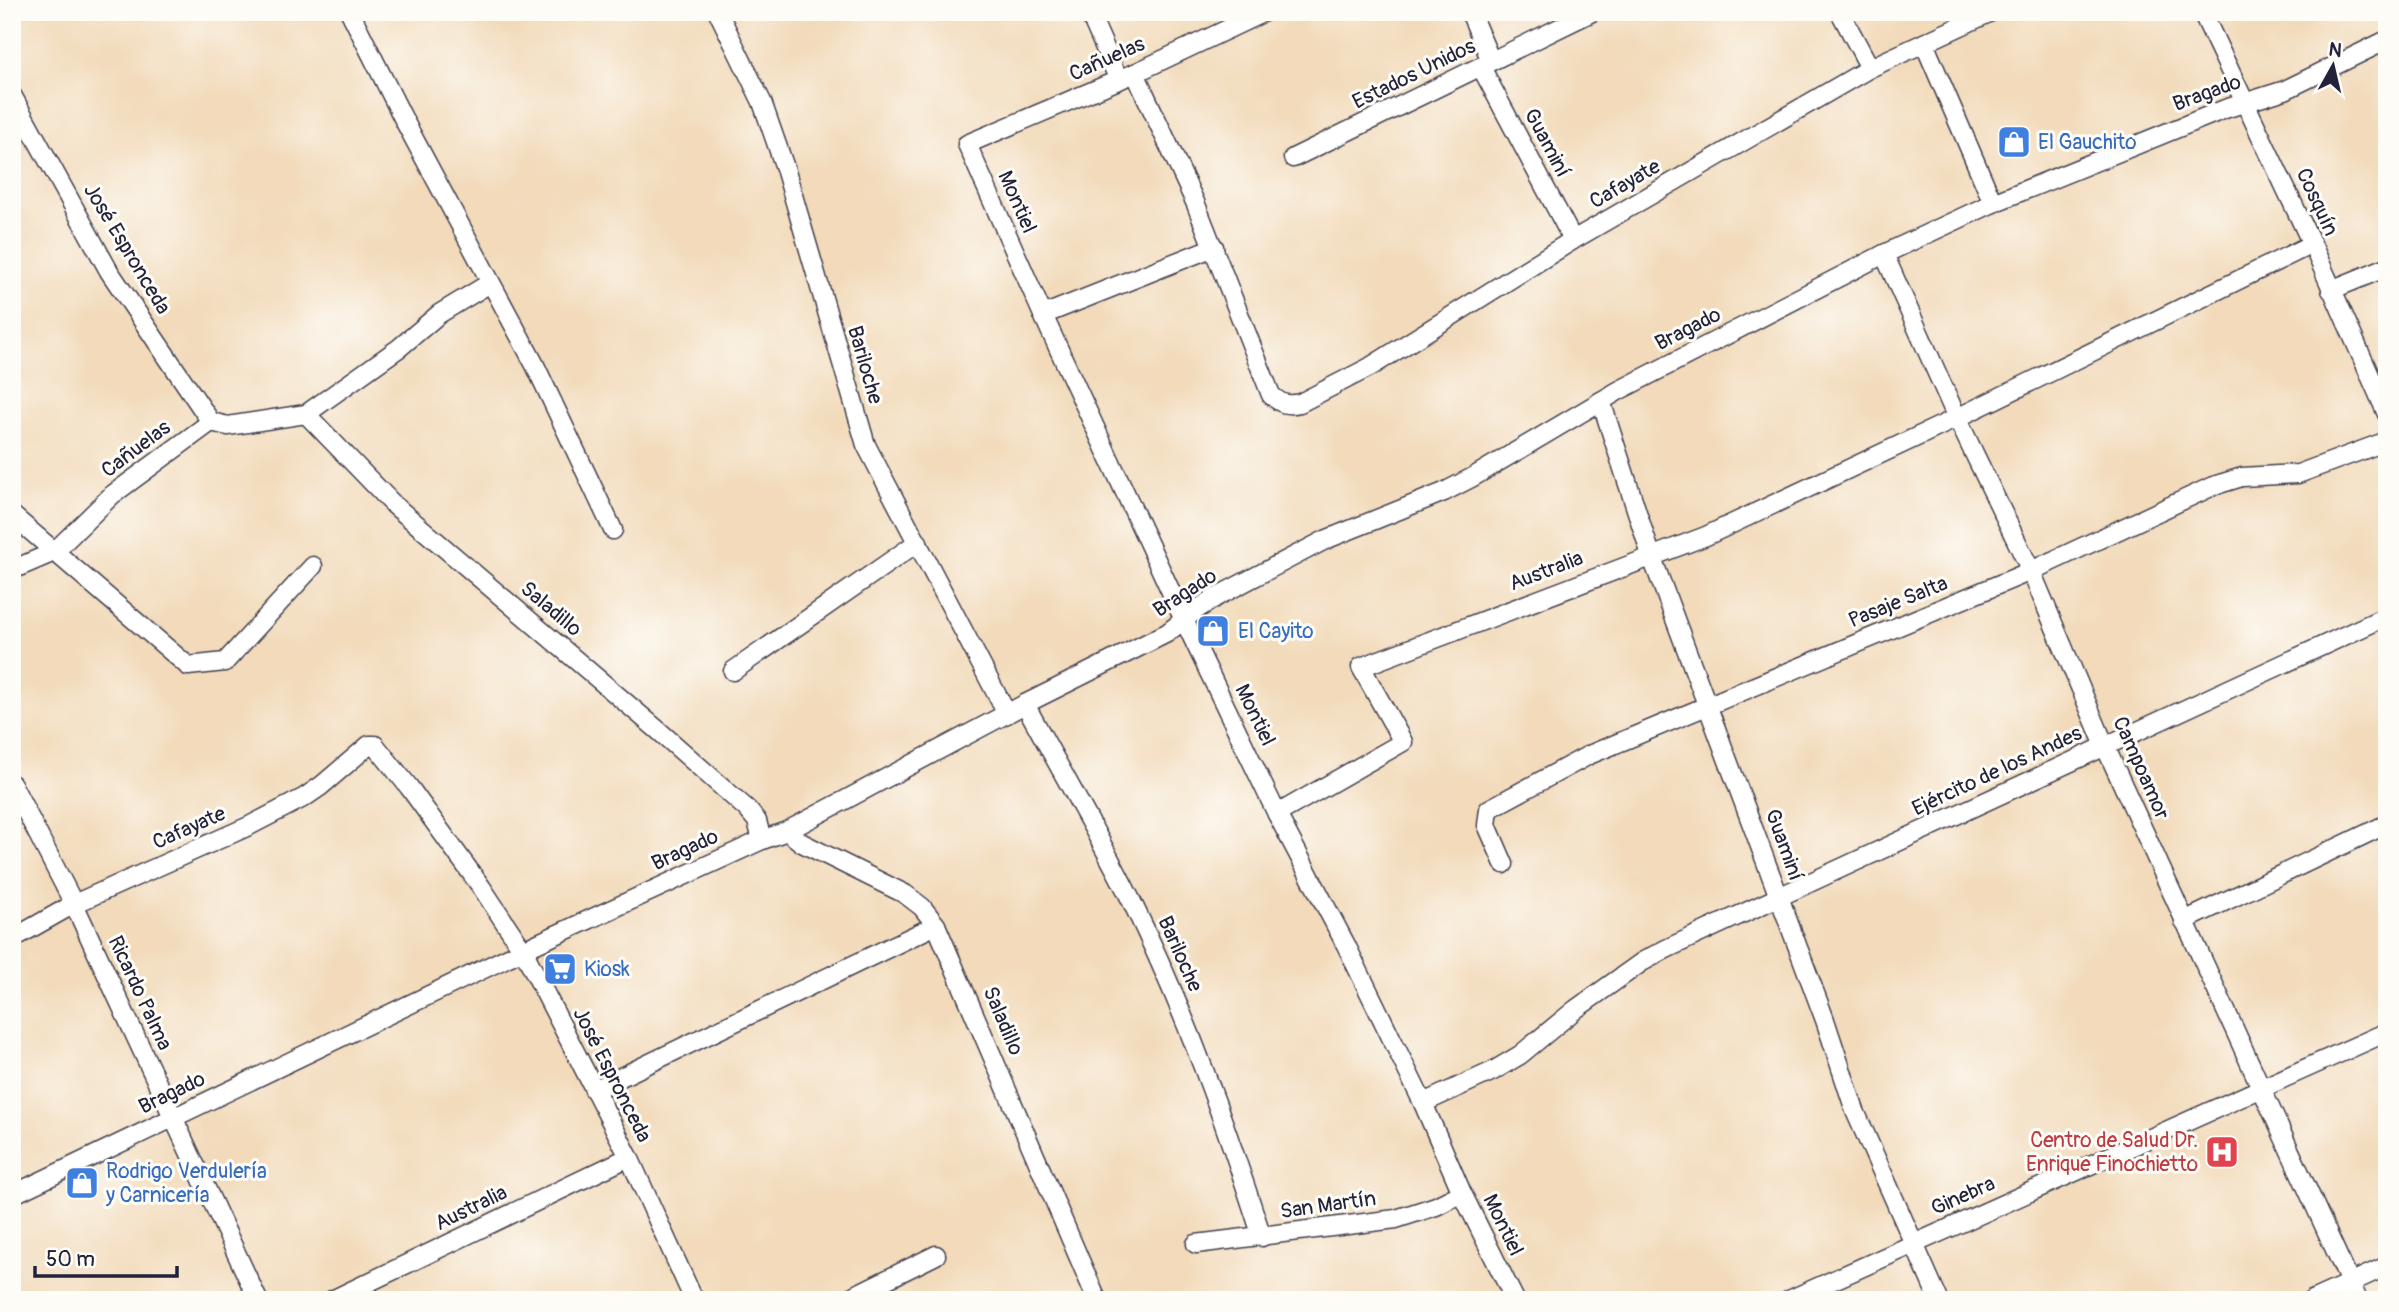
<svg xmlns="http://www.w3.org/2000/svg" width="2399" height="1312" viewBox="0 0 2399 1312" font-family="Pangolin,sans-serif">
<style>
.lines{fill:none;stroke-linecap:round;stroke-linejoin:round}
.minor-casing{stroke:#413e4e;stroke-width:21}
.minor{stroke:#fff;stroke-width:18}
.labels{text-anchor:middle;dominant-baseline:central;stroke-width:6;stroke-linejoin:round;paint-order:stroke}
.street-label{font-size:21px;fill:#22223b;stroke:#fdfcf7}
.shop-label{font-size:21px;fill:#366cbe;stroke:#fdfcf7;text-anchor:start}
.health-label{font-size:21px;fill:#be3a42;stroke:#fdfcf7;text-anchor:end}
</style>
<rect width="100%" height="100%" fill="#fdfcf7"/>
<filter id="ink" filterUnits="userSpaceOnUse"><feTurbulence type="fractalNoise" baseFrequency=".0143" numOctaves="2"/><feDisplacementMap in="SourceGraphic" scale="14" xChannelSelector="R" yChannelSelector="G"/><feConvolveMatrix kernelMatrix="1 2 1 2 8 2 1 2 1" color-interpolation-filters="sRGB"/></filter>
<filter id="wash" filterUnits="userSpaceOnUse"><feTurbulence type="fractalNoise" baseFrequency=".00686" numOctaves="4" result="noise"/><feDisplacementMap in="SourceGraphic" scale="28" xChannelSelector="R" yChannelSelector="G"/><feGaussianBlur stdDeviation="1.57" result="paint"/><feColorMatrix in="noise" values="0 0 0 0 0 0 0 0 0 0 0 0 0 0 0 0 0 1.4 0 .05"/><feComposite in="paint" operator="in"/></filter>
<g filter="url(#wash)">
<rect width="100%" height="100%" fill="#f2daba"/>
</g>
<g filter="url(#ink)">
<g class="lines">
<defs>
<g id="minor">
<path d="M350,12L405,122L535,365L613,530"/>
<path d="M718,12L762,102L785,168L866,445L1007,714"/>
<path d="M1089,12L1119,80"/>
<path d="M1264,12L1135,73L967,144L1043,315L1184,620L1277,814L1346,945L1423,1103L1462,1193L1515,1300"/>
<path d="M1470,12L1491,61"/>
<path d="M1840,12L1870,68"/>
<path d="M2202,12L2312,244L2387,414"/>
<path d="M1924,43L1993,203"/>
<path d="M1481,67L1573,240"/>
<path d="M1135,73L1195,202L1271,395C1281,404 1287,406 1300,403L1370,367L1573,240L1870,68L1991,12"/>
<path d="M12,95L109,271L211,422"/>
<path d="M1293,158L1592,12"/>
<path d="M1884,254L1957,418L2031,571L2105,746L2358,1300"/>
<path d="M2331,290L2387,267"/>
<path d="M1043,315L1214,247"/>
<path d="M1601,401L1651,555L1825,1020L1855,1111L1939,1300"/>
<path d="M306,414L394,505L659,731L747,809L757,821L762,840"/>
<path d="M211,422L228,426L306,414L399,348L439,314L490,283"/>
<path d="M12,515L188,666L225,662L313,566"/>
<path d="M12,570L54,552L112,495L211,422"/>
<path d="M733,671L918,542"/>
<path d="M1025,704C1060,769 1098,834 1131,900C1184,1008 1225,1122 1262,1237"/>
<path d="M12,784L74,904L258,1300"/>
<path d="M1277,814L1403,742L1361,667L1706,536L1957,418L2312,244"/>
<path d="M787,831L802,843L905,894L922,907L936,925L1097,1300"/>
<path d="M1504,864L1487,825L1489,809L1589,755L2031,571L2213,486L2242,477L2298,474L2387,441"/>
<path d="M2184,921L2387,824"/>
<path d="M12,939L74,904L249,826L305,797L321,786L369,745H375L409,787L482,888L523,950L629,1157L694,1300"/>
<path d="M594,1090L936,925"/>
<path d="M1423,1103L1493,1071L1520,1055L1576,1009L1642,962L1666,949L2387,616"/>
<path d="M12,1195L523,950L762,840L787,831L1025,704L1167,633L1199,608L1218,596L1325,540L1444,492L1473,477L1618,391L1884,254L1993,203L2225,109L2285,90L2387,40"/>
<path d="M1196,1244L1396,1219L1436,1206L1462,1193"/>
<path d="M332,1300L629,1157"/>
<path d="M845,1300L936,1255"/>
<path d="M1789,1300L2387,1032"/>
<path d="M2312,1300L2387,1266"/>
</g>
</defs>
<use href="#minor" class="minor-casing"/>
<use href="#minor" class="minor"/>
</g>
</g>
<defs>
<symbol id="shop-square" viewBox="-11 -11 22 22"><rect x="-9" y="-9" width="18" height="18" rx="4" fill="#3f7fe0" stroke="#fdfcf7"/><path d="M-5-2.5h2.3a2.7 3.5 0 0 1 5.4 0H5L5.5 6h-11ZM-1.5-2.5h3a1.5 2.3 0 0 0-3 0Z" fill="#fff"/></symbol>
<symbol id="supermarket-square" viewBox="-11 -11 22 22"><rect x="-9" y="-9" width="18" height="18" rx="4" fill="#3f7fe0" stroke="#fdfcf7"/><path d="M-6-5.5h2.5l.6 2H6L4.5 2H-2.5L-4.4-4H-6ZM-1.5 3.2a1.3 1.3 0 1 0 .1 0ZM3 3.2a1.3 1.3 0 1 0 .1 0Z" fill="#fff"/></symbol>
<symbol id="hospital-square" viewBox="-11 -11 22 22"><rect x="-9" y="-9" width="18" height="18" rx="4" fill="#e0444e" stroke="#fdfcf7"/><path d="M-5-5h3v3.5h4V-5h3V5h-3V1.5h-4V5h-3Z" fill="#fff"/></symbol>
</defs>
<g fill-rule="evenodd">
<use href="#shop-square" x="1995" y="123" width="38" height="38"/>
<use href="#shop-square" x="1194" y="612" width="38" height="38"/>
<use href="#supermarket-square" x="541" y="950" width="38" height="38"/>
<use href="#hospital-square" x="2203" y="1133" width="38" height="38"/>
<use href="#shop-square" x="63" y="1164" width="38" height="38"/>
</g>
<g class="labels">
<g class="street-label">
<text transform="translate(1107 59) rotate(-24)">Cañuelas</text>
<text transform="translate(1414 74) rotate(-26)">Estados Unidos</text>
<text transform="translate(2207 93) rotate(-20)">Bragado</text>
<text transform="translate(1547 143) rotate(62)">Guaminí</text>
<text transform="translate(1625 184) rotate(-30)">Cafayate</text>
<text transform="translate(1017 202) rotate(66)">Montiel</text>
<text transform="translate(2317 202) rotate(65)">Cosquín</text>
<text transform="translate(127 249) rotate(59)">José Espronceda</text>
<text transform="translate(1688 329) rotate(-27)">Bragado</text>
<text transform="translate(865 365) rotate(74)">Bariloche</text>
<text transform="translate(136 449) rotate(-37)">Cañuelas</text>
<text transform="translate(1546 571) rotate(-21)">Australia</text>
<text transform="translate(1185 593) rotate(-33)">Bragado</text>
<text transform="translate(1898 602) rotate(-22)">Pasaje Salta</text>
<text transform="translate(551 609) rotate(40)">Saladillo</text>
<text transform="translate(1255 715) rotate(64)">Montiel</text>
<text transform="translate(2141 768) rotate(66)">Campoamor</text>
<text transform="translate(1997 771) rotate(-25)">Ejército de los Andes</text>
<text transform="translate(189 828) rotate(-24)">Cafayate</text>
<text transform="translate(1784 845) rotate(70)">Guaminí</text>
<text transform="translate(685 850) rotate(-25)">Bragado</text>
<text transform="translate(1180 954) rotate(66)">Bariloche</text>
<text transform="translate(140 993) rotate(65)">Ricardo Palma</text>
<text transform="translate(1003 1021) rotate(67)">Saladillo</text>
<text transform="translate(612 1075) rotate(63)">José Espronceda</text>
<text transform="translate(172 1093) rotate(-26)">Bragado</text>
<text transform="translate(1963 1196) rotate(-24)">Ginebra</text>
<text transform="translate(1328 1205) rotate(-8)">San Martín</text>
<text transform="translate(471 1208) rotate(-26)">Australia</text>
<text transform="translate(1503 1225) rotate(64)">Montiel</text>
</g>
<g class="shop-label">
<text x="2038" y="142">El Gauchito</text>
<text x="1238" y="631">El Cayito</text>
<text x="584" y="969">Kiosk</text>
<text x="106" y="1171">Rodrigo Verdulería<tspan x="106" dy="24">y Carnicería</tspan></text>
</g>
<g class="health-label">
<text x="2198" y="1140">Centro de Salud Dr.<tspan x="2198" dy="24">Enrique Finochietto</tspan></text>
</g>
</g>
<rect width="2399" height="1312" fill="none" stroke="#fdfcf7" stroke-width="42"/>
<g transform="translate(2333 66) rotate(8)" stroke="#fdfcf7" stroke-width="5" paint-order="stroke">
<path d="M0-5L12 26L0 18L-12 26Z" fill="#22223b"/>
<text y="-10" font-size="19" font-weight="bold" text-anchor="middle" fill="#22223b">N</text>
</g>
<path d="M35 1266v10h142v-10" fill="none" stroke="#22223b" stroke-width="3.5"/>
<text x="46" y="1266" font-size="21" fill="#22223b" stroke="#fdfcf7" stroke-width="5" paint-order="stroke">50 m</text>
</svg>
